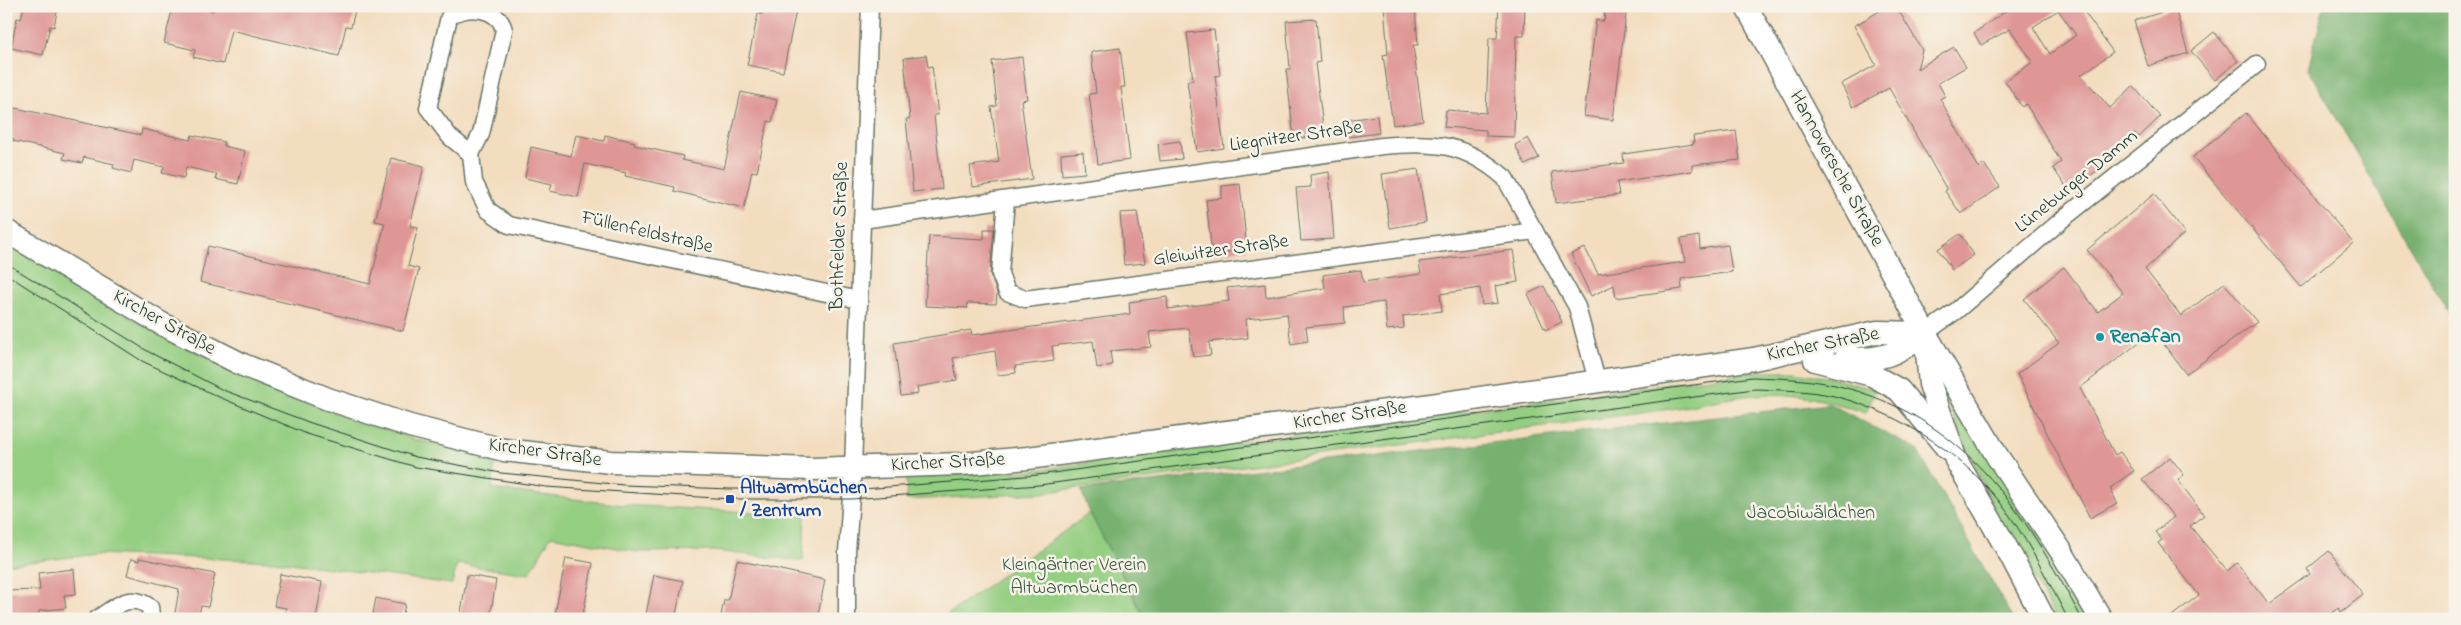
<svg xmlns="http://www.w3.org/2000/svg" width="2461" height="625" viewBox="0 0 2461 625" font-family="'Indie Flower',sans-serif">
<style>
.green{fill:#94ce81;stroke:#5a865a}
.forest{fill:#77b16f;stroke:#4b7752}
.building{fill:#df9796;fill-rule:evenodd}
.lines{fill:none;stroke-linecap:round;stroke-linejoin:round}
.street-casing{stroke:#697565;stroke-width:19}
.secondary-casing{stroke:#697565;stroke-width:25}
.street{stroke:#fff;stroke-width:16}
.secondary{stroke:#fff;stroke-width:22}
.tram{stroke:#1f3d34;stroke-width:1}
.culture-dot{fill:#0f9aa8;stroke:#f7f3e8;stroke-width:2}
.transit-dot{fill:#1a4fb4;stroke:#f7f3e8;stroke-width:2}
.labels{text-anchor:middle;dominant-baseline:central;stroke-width:5;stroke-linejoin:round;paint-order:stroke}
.street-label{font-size:20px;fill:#1f3d34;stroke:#f7f3e8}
.culture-label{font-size:20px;font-weight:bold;fill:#0d838f;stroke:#f7f3e8;text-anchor:start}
.transit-label{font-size:20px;font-weight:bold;fill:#164399;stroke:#f7f3e8;text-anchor:start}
.park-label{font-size:20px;fill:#365a43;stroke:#f7f3e8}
</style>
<rect width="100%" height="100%" fill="#f7f3e8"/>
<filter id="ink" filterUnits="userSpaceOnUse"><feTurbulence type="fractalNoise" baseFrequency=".02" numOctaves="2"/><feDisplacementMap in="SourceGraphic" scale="10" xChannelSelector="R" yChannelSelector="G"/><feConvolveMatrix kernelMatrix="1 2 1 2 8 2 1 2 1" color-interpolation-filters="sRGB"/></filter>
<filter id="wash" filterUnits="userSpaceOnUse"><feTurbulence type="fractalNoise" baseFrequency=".0096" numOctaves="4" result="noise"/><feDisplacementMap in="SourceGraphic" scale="20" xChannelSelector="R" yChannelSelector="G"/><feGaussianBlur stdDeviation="1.12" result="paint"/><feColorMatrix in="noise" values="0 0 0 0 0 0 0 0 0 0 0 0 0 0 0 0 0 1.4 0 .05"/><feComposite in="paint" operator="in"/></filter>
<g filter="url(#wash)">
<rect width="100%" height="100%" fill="#f3ddbf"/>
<g class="green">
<path d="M6,244L157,333L277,391L416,440L491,455L490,463L495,464L492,489L623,505L805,515L803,561L714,551L638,552L551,536L529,574L457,564L452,584L275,561L96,554L6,565Z"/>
<path d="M1934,357L2089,619H2056L1996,513L1937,380Z"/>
<path d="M1753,372H1795L1837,379L1875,390L1866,413C1830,400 1793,392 1754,395C1729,397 1703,404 1678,408L1041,493L907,500L906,476L1030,471Z"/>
<path d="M1090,513L1145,619H941Z"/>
</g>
<g class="forest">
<path d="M2324,6H2455V324L2308,69Z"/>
<path d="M1830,404L1917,450L2013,619H1145L1090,513L1081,490Z"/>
</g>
<g id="blocks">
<g class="building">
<path d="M24,6H58L54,27L50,26L43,55L11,48L17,18L21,19Z"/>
<path d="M173,6H193L213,11L214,6H356L351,27L346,26L339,56L231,30L223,64L193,57L195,50L164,43Z"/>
<path d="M763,6H797L783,72L747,65L758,14H762Z"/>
<path d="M1384,6H1415L1418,45H1413L1423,121L1393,125L1383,55L1388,54Z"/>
<path d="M1499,6H1525L1524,36H1516L1514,137L1486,136V130L1444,127L1446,110L1486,113L1489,38H1497Z"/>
<path d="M1606,6H1627L1613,120L1584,116L1596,20L1604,21Z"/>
<path d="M1888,6H1896L1922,50L1917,69L1954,47L1966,67L1938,83L1945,96L1940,99L1979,168L1984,164L2000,187L1961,214L1945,191L1947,190L1889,88L1853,107L1841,84L1876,65L1854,26Z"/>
<path d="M2013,6H2080L2113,52L2081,75L2110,108L2133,86L2160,117L2139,137L2135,133L2102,161L2105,165L2069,191L2053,168L2061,162L2026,104L2022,107L2005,81L2033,62L2010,29L1981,45L1974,33ZM2058,10L2076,35L2050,54L2033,27Z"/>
<path d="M2175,8L2188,53L2148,66L2134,21Z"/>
<path d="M1316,19L1320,62L1315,63L1324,135L1294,139L1286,69H1290L1286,21Z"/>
<path d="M1214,30L1220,75L1215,76L1224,148L1197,152L1187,81L1193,80L1187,33Z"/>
<path d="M2214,32L2238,61L2215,80L2191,51Z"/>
<path d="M1120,48L1125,87H1121L1130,160L1098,164L1089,94L1096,93L1091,52Z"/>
<path d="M926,55L928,67L932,66L938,115H934L942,189L913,192L906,119H910L904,58Z"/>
<path d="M1022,57L1027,99L1021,100L1032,179L973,187L970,166L999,162L991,107L997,106L992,61Z"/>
<path d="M741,92L777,100L772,122L768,121L757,172L752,171L744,208L674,191L675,187L625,176L626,173L585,164L578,197L550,191L552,184L525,178L531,147L571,156L576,135L604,141L605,135L635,142L634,145L683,156L682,160L724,169Z"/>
<path d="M6,106L141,135L142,129L190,140L192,135L224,142V146L245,151L238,184L215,179L217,174L186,167L184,178L162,173L164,167L134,160L131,173L113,168L114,164L84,157L82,163L63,159L65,153L13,141L14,139L6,137Z"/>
<path d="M2246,113L2353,243L2301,287L2193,157Z"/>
<path d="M1377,116L1379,133L1348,137L1346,120Z"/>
<path d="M1736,131L1740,160L1692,165V171L1617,182L1619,195L1556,203L1552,172L1624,163L1623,154L1694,144L1693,136Z"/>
<path d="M1528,138L1539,158L1525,165L1515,145Z"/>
<path d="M1180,141L1182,159L1160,161L1158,144Z"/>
<path d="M1083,152L1085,173L1062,175L1061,154Z"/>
<path d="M391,158L424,166L410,226L418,227L408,266L419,269L403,331L200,282L208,246L370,284L385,223L375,221Z"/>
<path d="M1418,169L1426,222L1390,228L1382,174Z"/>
<path d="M1329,172L1334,239L1301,241L1296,188L1311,187L1310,175Z"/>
<path d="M1240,184L1247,249L1212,254L1206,200L1222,198V186Z"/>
<path d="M2154,194L2185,233L2145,269L2181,316L2224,283L2257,322L2186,374L2154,331L2080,388L2115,455L2120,452L2134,471L2110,488L2117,503L2090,518L2017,374L2059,343L2024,299L2064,267L2098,312L2123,293L2087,250Z"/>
<path d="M1137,212L1145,263L1124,265L1120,213Z"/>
<path d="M984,229H994L990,274L997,293L996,304L967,303L968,308L925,306L929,236L984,239Z"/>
<path d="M1960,234L1974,255L1952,270L1938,249Z"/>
<path d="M1699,236L1700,249L1728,245L1732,272L1681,279L1682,289L1616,298L1614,285L1591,296L1571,254L1585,248L1598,274L1685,262L1681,239Z"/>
<path d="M1513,250L1518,282L1495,286L1498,303L1482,305L1480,288L1440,294L1442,311L1403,316L1404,328L1387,330L1384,302L1344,307L1345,323L1306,327L1308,341L1291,344L1287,314L1246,319L1248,338L1209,342L1211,355L1193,357L1189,328L1149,332L1151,347L1110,351L1112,365L1097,368L1093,341L1052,346L1054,361L1015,366L1016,373L998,375L995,351L953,358L957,380L917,387L918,394L901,396L894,343L971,330L972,335L1130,314L1129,302L1167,297L1168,309L1229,301L1227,288L1265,284L1266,297L1325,288L1323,275L1361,270L1363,282L1421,274L1419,262Z"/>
<path d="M1544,286L1562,322L1545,330L1528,294Z"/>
<path d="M2170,457L2184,475L2178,480L2204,515L2190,526L2227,571L2237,563L2269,604L2310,574L2307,569L2329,551L2363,595L2341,612L2338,608L2324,619H2168L2199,595L2158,543L2162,540L2155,532L2174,517L2142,479Z"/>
<path d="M139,558L215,574L208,607L201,606L198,619H174L179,589L127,575L131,559L139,561Z"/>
<path d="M566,558L593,563L582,619H554Z"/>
<path d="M737,560L825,580L817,619H734L721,616L724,600H728Z"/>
<path d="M74,569L76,594L64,595L66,608L39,611V619H6V591L40,590L38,573Z"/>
<path d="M280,574L322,582L316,619H284L286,608L274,606Z"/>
<path d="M467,575L496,580L490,619H460Z"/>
<path d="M654,575L683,581L675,619H645Z"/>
<path d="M376,598L405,604L402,619H372Z"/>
</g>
</g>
</g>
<g filter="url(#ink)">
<use href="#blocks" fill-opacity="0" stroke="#697565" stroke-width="1"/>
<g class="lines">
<defs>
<g id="street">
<path d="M471,154L450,137L428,108L449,17C465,4 499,7 504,30L481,134L471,154L474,182L488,210L509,225L859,300"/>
<path d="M1006,200L1000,274L1007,292L1025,299L1535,231"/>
<path d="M862,220L1382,146C1434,141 1465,143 1505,178L1577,307L1597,381"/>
<path d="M1925,333L1956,311L2064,218L2257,64"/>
<path d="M97,619C115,607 129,592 150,607L151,615L148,619"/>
<path d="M847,619V552L853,468L870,6"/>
</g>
<g id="secondary">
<path d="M1746,6L1925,333L1997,456L2061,551L2101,619"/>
<path d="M6,231L162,324L243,365L328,399L410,426L504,450L611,462L812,469L961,464L1028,458L1417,407L1754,359L1877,332L1925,333"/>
<path d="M1926,341L1930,384L1956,460L2010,554L2044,619"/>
<path d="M1845,359C1883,360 1894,356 1925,333"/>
<path d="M1815,360L1872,375L1899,390L1947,448"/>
</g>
</defs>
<use href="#street" class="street-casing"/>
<use href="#secondary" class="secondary-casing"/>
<use href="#street" class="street"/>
<use href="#secondary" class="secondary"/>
<g class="tram">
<path d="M6,263L149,352L223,390L311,423L416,457L501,473L624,485L730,489L851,490L1038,475L1752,377C1780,378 1808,379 1835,385C1965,416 2023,510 2082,619"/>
<path d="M6,274L142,361L219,397L307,434L416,467L546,487L730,499H851L1039,485L1754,389C1780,390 1808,390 1834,396C1901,413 1971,458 2010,516C2032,548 2050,585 2068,619"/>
</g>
</g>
</g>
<circle class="culture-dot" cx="2100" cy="337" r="5"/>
<rect class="transit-dot" x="725" y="494" width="10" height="10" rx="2.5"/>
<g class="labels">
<g class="street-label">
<text transform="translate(1296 137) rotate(-8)">Liegnitzer Straße</text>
<text transform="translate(1836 169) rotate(61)">Hannoversche Straße</text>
<text transform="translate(2077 182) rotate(-39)">Lüneburger Damm</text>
<text transform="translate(647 233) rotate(13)">Füllenfeldstraße</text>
<text transform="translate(840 236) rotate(-88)">Bothfelder Straße</text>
<text transform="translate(1221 251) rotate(-8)">Gleiwitzer Straße</text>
<text transform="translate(164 323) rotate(29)">Kircher Straße</text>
<text transform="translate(1823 345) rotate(-11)">Kircher Straße</text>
<text transform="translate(1350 416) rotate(-8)">Kircher Straße</text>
<text transform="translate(545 453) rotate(8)">Kircher Straße</text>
<text transform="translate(948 463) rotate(-3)">Kircher Straße</text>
</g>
<g class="culture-label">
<text x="2110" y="337">Renafan</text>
</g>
<g class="transit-label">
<text x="740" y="488">Altwarmbüchen<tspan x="740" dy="23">/ Zentrum</tspan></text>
</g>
<g class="park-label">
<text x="1811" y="513">Jacobiwäldchen</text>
<text x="1074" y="565">Kleingärtner Verein<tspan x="1074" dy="23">Altwarmbüchen</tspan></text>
</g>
</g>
<rect width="2461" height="625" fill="none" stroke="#f7f3e8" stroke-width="25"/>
</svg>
